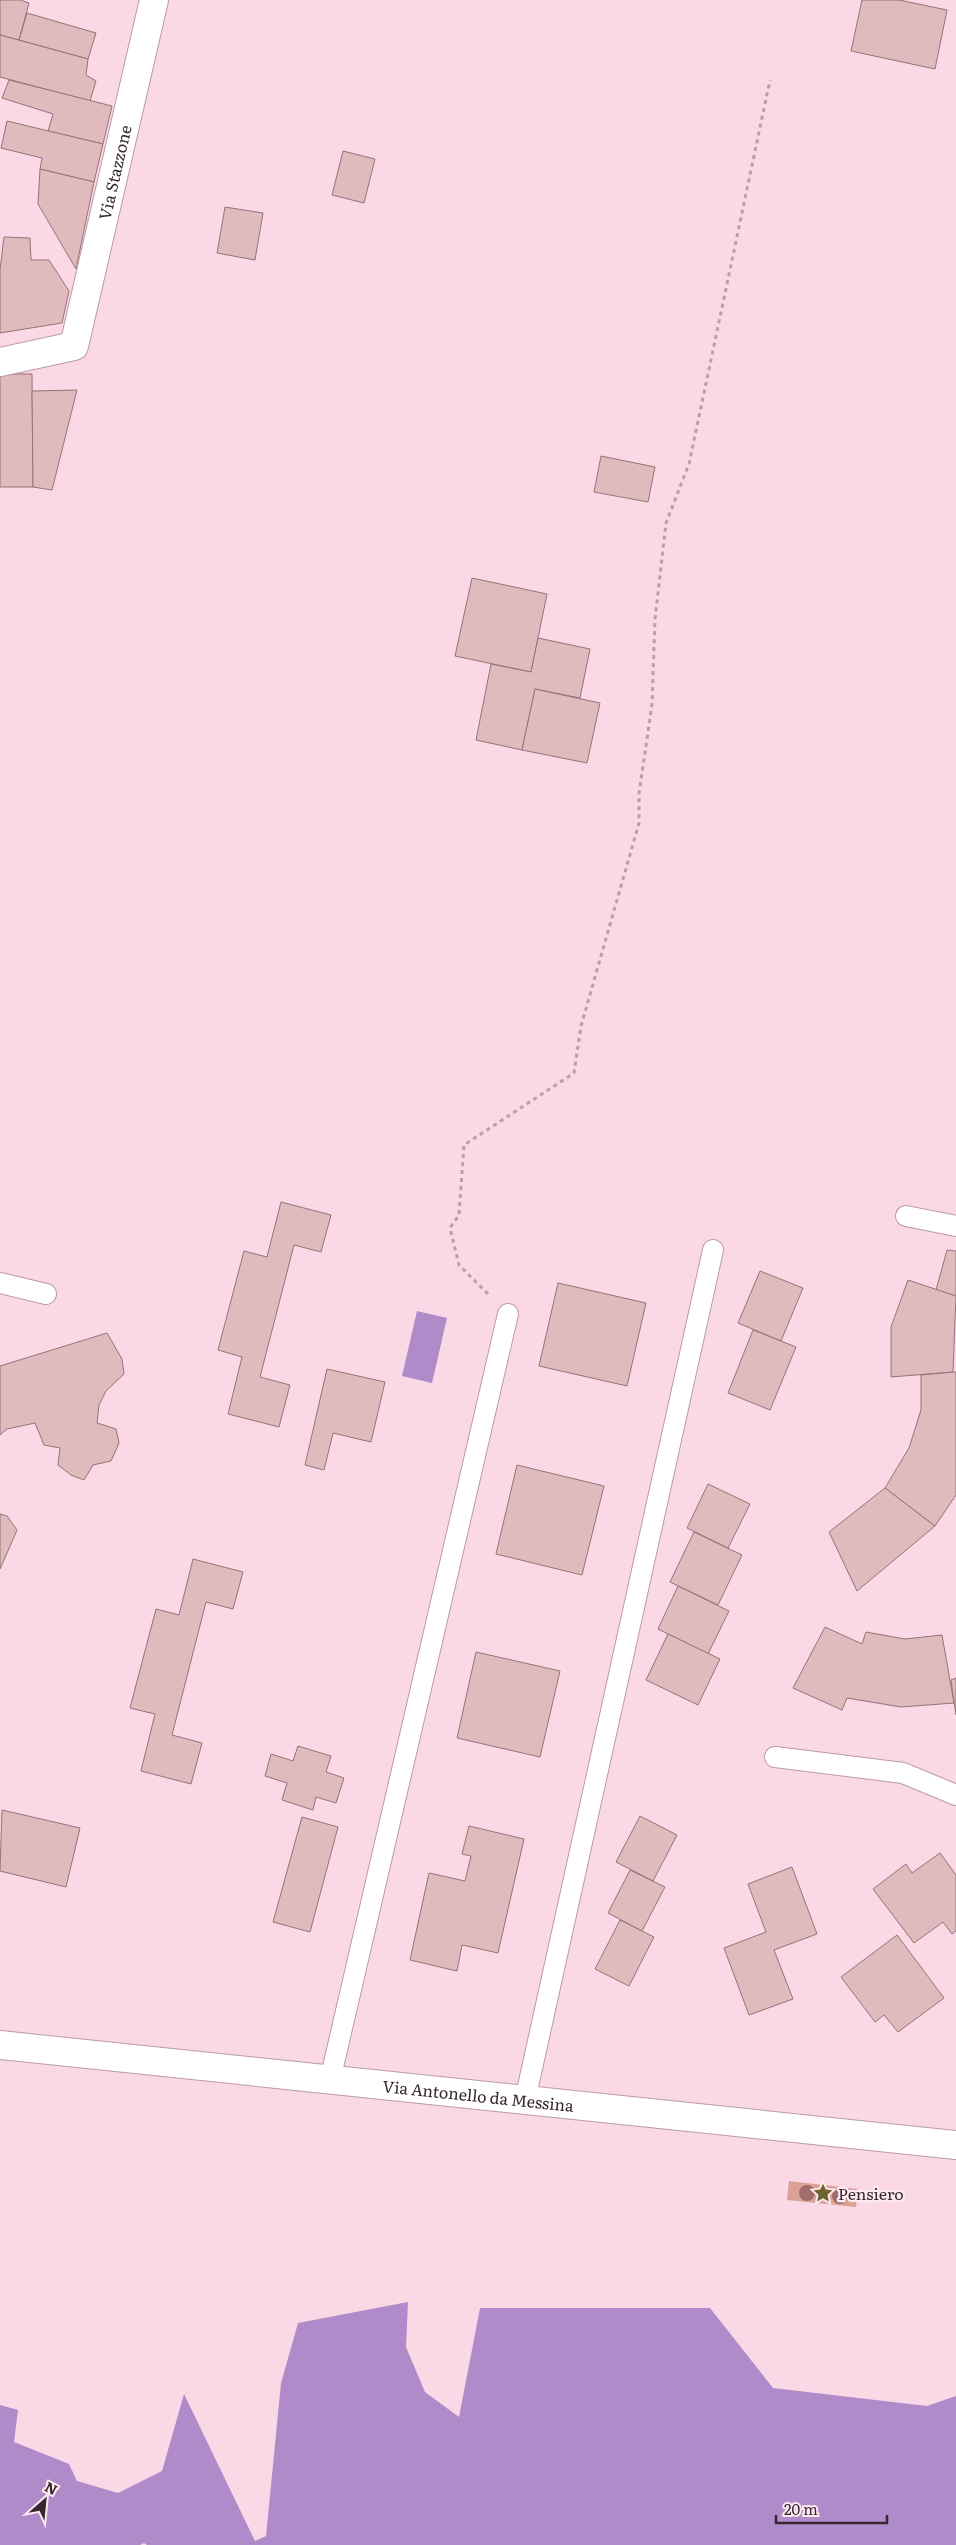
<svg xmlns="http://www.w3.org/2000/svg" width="956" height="2545" viewBox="0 0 956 2545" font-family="Literata,serif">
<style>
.green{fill:#daa294}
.water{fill:#b08bca}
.building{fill:#e0babd;stroke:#957376}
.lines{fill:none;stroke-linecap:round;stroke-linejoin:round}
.service-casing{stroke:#bb9aa7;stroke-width:22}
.minor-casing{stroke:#bb9aa7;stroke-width:30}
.secondary-casing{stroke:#bb9aa7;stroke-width:30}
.path{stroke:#ba9eaa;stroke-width:3;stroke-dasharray:4 4;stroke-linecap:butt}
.service{stroke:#fff;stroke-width:20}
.minor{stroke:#fff;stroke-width:28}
.secondary{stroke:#fff;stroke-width:28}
.tree{fill:#a16c6a}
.labels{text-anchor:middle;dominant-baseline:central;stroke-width:4.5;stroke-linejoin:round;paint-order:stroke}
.street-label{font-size:16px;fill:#35282e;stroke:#ffe9f2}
.poi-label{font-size:16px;fill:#35282e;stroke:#ffe9f2;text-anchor:start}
</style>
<rect width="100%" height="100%" fill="#fbd8e6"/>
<path class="green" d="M789,2181L858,2189L856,2207L787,2200Z"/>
<g class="water">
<path d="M417,1311L447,1318L432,1383L402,1376Z"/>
<path d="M408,2302L406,2347L425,2392L459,2417L480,2308H710L773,2388L927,2406L956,2396V2545H147L144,2543L140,2545H0V2405L18,2410L14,2442L69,2464L77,2481L118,2493L162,2471L184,2394L255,2541L266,2536L281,2383L298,2323Z"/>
</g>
<g class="building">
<path d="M0,0H20L29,3L19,40L0,35Z"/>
<path d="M862,0H899L947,10L935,69L851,51Z"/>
<path d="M27,13L96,33L88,59L19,40Z"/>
<path d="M0,35L88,59L86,75L96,81L90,101L0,77Z"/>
<path d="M9,80L112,106L103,144L48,131L53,114L2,98Z"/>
<path d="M7,121L103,144L94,182L40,169L42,158L1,148Z"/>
<path d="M343,151L375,159L364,203L332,195Z"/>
<path d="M40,169L94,182L76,269L38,204Z"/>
<path d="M225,207L263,213L255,260L217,253Z"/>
<path d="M4,237L30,238L31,260H49L69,291L62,323L0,333V270Z"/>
<path d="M0,374H32L33,487H0Z"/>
<path d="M77,390L52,490L33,487L32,391Z"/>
<path d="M601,456L655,467L648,502L594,492Z"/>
<path d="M472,578L547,594L531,672L455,656Z"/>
<path d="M538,638L590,649L580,698L535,689L522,750L476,740L491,664L531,672Z"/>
<path d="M535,689L600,703L587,763L522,750Z"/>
<path d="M281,1202L331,1215L321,1252L294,1245L260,1377L290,1385L279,1427L228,1414L242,1357L218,1350L244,1251L267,1257Z"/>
<path d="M947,1250L956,1251V1296L936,1290Z"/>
<path d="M760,1271L803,1288L781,1341L738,1323Z"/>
<path d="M908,1280L956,1296L953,1372L891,1377V1327Z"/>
<path d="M558,1283L646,1303L627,1386L539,1366Z"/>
<path d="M753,1330L796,1347L770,1410L728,1393Z"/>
<path d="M107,1333L122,1359L124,1374L106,1391L99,1405L97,1423L116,1429L119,1443L111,1461L93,1465L84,1480L71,1475L58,1465L60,1448L44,1445L35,1423L7,1429L0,1435V1366Z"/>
<path d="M327,1369L385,1382L371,1442L333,1433L324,1470L305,1465Z"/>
<path d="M953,1372H956V1495L935,1526L885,1488L909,1448L921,1410V1375Z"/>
<path d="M517,1465L604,1486L582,1575L496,1554Z"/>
<path d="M708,1484L750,1504L728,1548L687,1528Z"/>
<path d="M885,1488L935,1526L857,1591L829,1532Z"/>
<path d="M0,1514L7,1516L17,1530L0,1569Z"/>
<path d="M694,1532L742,1555L718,1605L670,1582Z"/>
<path d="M193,1559L243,1572L233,1609L206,1602L172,1735L202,1743L191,1784L141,1771L155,1714L130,1708L156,1609L179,1615Z"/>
<path d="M678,1586L729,1611L708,1654L658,1629Z"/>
<path d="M825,1627L862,1644L866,1632L905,1639L942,1635L954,1703L901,1707L847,1698L842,1710L793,1688Z"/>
<path d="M668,1634L720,1659L698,1705L646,1680Z"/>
<path d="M476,1652L560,1671L540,1757L457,1738Z"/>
<path d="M956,1678V1715L951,1680Z"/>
<path d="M298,1746L331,1756L326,1772L344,1778L336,1803L316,1797L313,1810L282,1800L287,1783L265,1776L271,1754L293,1761Z"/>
<path d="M2,1810L80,1828L66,1887L0,1871Z"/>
<path d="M640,1816L677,1835L653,1881L616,1862Z"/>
<path d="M302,1817L338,1827L310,1932L273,1922Z"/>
<path d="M469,1826L524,1839L498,1953L462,1945L457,1971L410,1960L429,1873L465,1881L471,1856L462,1854Z"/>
<path d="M940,1853L956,1875V1931L952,1934L943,1922L914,1943L873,1889L906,1864L912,1873Z"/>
<path d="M792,1867L817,1934L774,1950L793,1999L749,2015L724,1948L766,1932L748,1884Z"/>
<path d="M630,1870L665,1887L642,1931L608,1913Z"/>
<path d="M620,1920L654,1937L629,1986L595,1969Z"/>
<path d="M897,1935L944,1998L898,2032L884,2015L875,2022L841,1977Z"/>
</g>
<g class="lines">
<defs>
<g id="service">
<path d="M906,1216L956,1226"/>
<path d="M0,1283L46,1294"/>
<path d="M775,1757L903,1773L956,1795"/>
<path d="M330,2080L508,1314"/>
<path d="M525,2100L713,1250"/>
</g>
<g id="minor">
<path id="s1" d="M0,362L74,346L154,0"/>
</g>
<g id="secondary">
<path id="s2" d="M0,2045L956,2145"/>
</g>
</defs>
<use href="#service" class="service-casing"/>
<use href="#minor" class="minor-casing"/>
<use href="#secondary" class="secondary-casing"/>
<path class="path" d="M488,1294L459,1265L450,1228L459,1215L464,1145L574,1073L581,1026L639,823V794L652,704L655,619L666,523L689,464L770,80"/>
<use href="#service" class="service"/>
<use href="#minor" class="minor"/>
<use href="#secondary" class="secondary"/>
</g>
<g class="tree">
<circle cx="807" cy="2193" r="8"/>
<circle cx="840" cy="2196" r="8"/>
</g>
<defs>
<symbol id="sight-bare" viewBox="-9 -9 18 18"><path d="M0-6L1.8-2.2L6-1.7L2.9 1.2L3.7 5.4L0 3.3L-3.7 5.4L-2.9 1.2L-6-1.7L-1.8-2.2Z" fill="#6f6330" stroke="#ffe9f2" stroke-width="2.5" paint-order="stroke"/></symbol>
</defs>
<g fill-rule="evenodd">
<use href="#sight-bare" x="809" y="2179" width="28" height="28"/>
</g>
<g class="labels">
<g class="street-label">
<text stroke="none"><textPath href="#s1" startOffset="254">Via Stazzone</textPath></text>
<text stroke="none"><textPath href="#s2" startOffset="481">Via Antonello da Messina</textPath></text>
</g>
<g class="poi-label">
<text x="838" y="2193">Pensiero</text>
</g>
</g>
<g transform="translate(45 2500) rotate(27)" stroke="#ffe9f2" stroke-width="4" paint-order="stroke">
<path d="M0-4L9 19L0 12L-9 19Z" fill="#35282e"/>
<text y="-8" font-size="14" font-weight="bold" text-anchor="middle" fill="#35282e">N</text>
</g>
<path d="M776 2515v8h111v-8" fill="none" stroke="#35282e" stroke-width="2.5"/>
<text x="784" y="2515" font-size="15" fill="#35282e" stroke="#ffe9f2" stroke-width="4" paint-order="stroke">20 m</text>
</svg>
